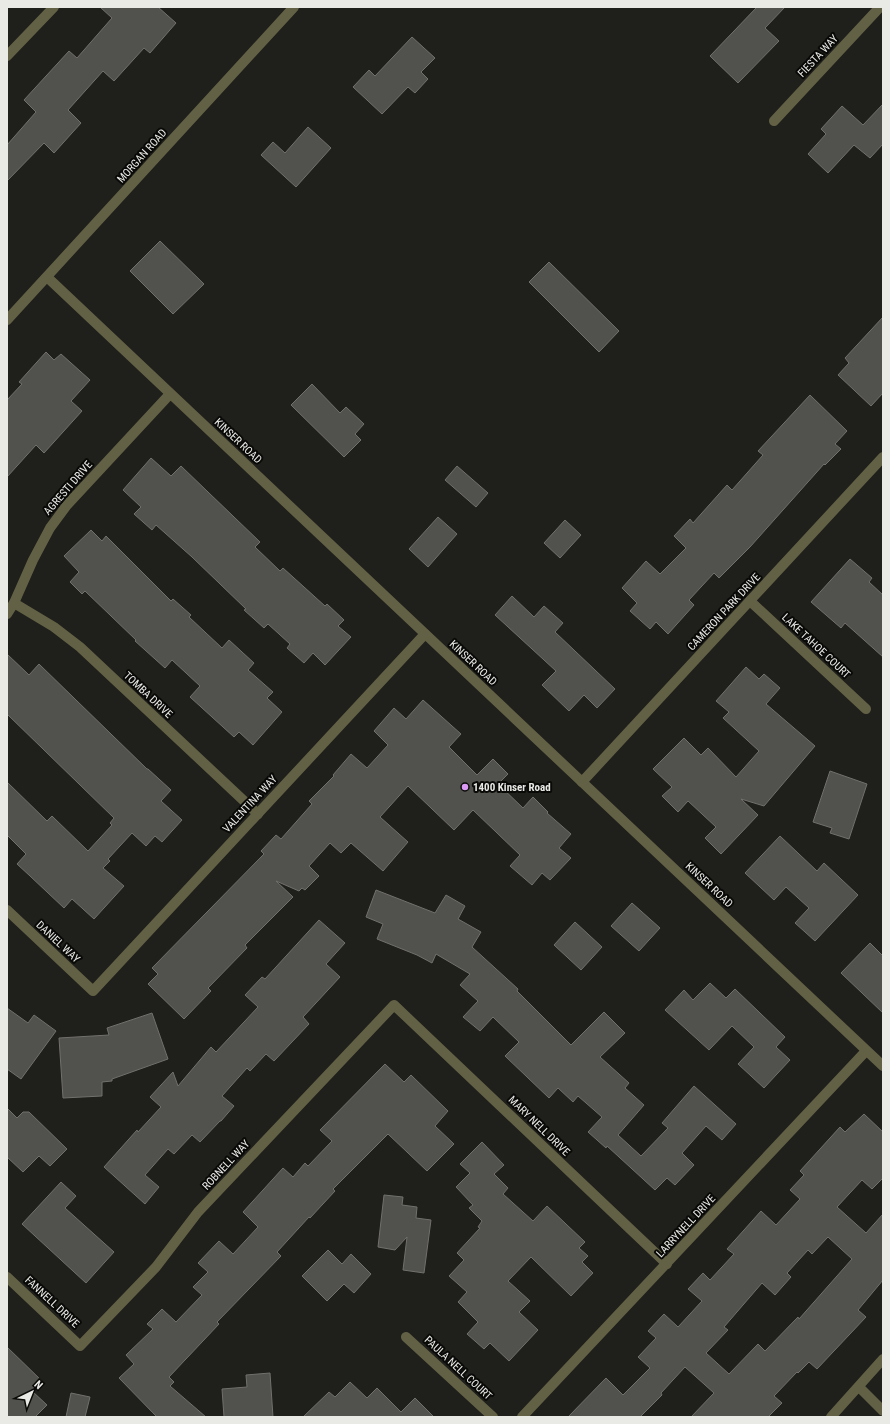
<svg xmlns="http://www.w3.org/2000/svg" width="890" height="1424" viewBox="0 0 890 1424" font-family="'Roboto Condensed',sans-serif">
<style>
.building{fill:#51514d;stroke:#71706c;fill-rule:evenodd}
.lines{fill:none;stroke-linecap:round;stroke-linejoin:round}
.minor{stroke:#636145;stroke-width:10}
.poi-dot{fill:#da9af6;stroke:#090907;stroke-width:1.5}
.labels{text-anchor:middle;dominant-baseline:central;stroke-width:4;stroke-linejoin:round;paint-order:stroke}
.street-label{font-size:11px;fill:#e9e9e6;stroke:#090907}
.poi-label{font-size:11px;font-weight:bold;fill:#e9e9e6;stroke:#090907;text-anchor:start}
</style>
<rect width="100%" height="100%" fill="#1f1f1b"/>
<g class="building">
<path d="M100,7H158L176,23L150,53L144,48L114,81L103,71L68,110L81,123L54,153L44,143L7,181V145L36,112L24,100L69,51L77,58L112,18Z"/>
<path d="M757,7H785L765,28L779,41L738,83L710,56Z"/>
<path d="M412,37L435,58L421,72L428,79L415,93L408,87L382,114L353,87L369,70L375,76Z"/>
<path d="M883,104V144L870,158L854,145L828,173L808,154L826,134L821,129L842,106L863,125Z"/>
<path d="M308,127L331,148L296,187L261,155L273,142L285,153Z"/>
<path d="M160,241L204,284L173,314L130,271Z"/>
<path d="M549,262L619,331L599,352L529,282Z"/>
<path d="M883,317V393L871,406L838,375L849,363L845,358Z"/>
<path d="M46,352L54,360L61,354L90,380L71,401L82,411L44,453L36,445L7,477V400L22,384L19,382Z"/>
<path d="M312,384L340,413L346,407L364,424L355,434L361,440L344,457L291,405Z"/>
<path d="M810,395L847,431L835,444L841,449L825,465L824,464L750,547L719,578L714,573L689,600L694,605L668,634L656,622L650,629L630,611L637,603L622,588L646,561L660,574L686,548L674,536L690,519L693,523L727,485L732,490L763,455L758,451Z"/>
<path d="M151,458L171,476L181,466L260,542L255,547L280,571L283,568L325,606L327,604L344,620L338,626L351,637L325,665L313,653L304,663L287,648L290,644L268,624L264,628L244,610L246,609L192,557L156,525L152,530L134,514L141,507L123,490Z"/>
<path d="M457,466L488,493L476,507L445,480Z"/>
<path d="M438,517L457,534L428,567L409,549Z"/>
<path d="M565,520L581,535L560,558L544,543Z"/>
<path d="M91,530L102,541L106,536L171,601L173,599L191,615L189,617L222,648L229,640L254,663L248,670L273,692L267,698L282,712L253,745L239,732L234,737L190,697L200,686L172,660L165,668L135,641L136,640L85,591L82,594L70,582L79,572L64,556Z"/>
<path d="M850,559L872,578L869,582L883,595V657L845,623L841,628L811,602Z"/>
<path d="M512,596L534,617L544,606L563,623L555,632L615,689L597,708L584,695L569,711L542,685L556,671L495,615Z"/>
<path d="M7,654L29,675L39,664L147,769H148L171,790L161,801L182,820L162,842L155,836L146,846L132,833L108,859L110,861L103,868L124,886L94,919L72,899L64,908L30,876L17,864L26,854L7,835V782L47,821L52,816L88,851L112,825L110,823L114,818L7,714Z"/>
<path d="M746,667L759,679L764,674L780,688L766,704L815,746L764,806L741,799L758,815L721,854L705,838L716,827L688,801L678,812L662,796L672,787L653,769L684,738L701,755L708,748L736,777L759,751L723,718L729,712L716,701Z"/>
<path d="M423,700L461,734L449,747L477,775L493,759L508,774L498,784L523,808L533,797L548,812L547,813L571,834L559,848L571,858L550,880L542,873L532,885L510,866L520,855L473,810L454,830L408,786L380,817L408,842L383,871L351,843L341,853L330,843L309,866L319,876L305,890L302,888L299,891L276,881L293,897L245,945L247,948L208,988L211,991L184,1019L148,984L158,974L152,968L264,854L261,851L276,835L281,839L312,804L309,801L334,776L333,775L351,754L367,768L388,745L374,731L394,708L406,719Z"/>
<path d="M830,771L867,784L849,839L830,833L832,828L813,822Z"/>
<path d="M780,836L817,871L824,863L858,895L815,941L795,923L809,908L786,887L774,900L745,873Z"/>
<path d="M376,890L435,913L446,895L465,906L458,919L481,932L472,947L518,989L517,991L571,1045L604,1012L625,1033L600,1057L629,1083L625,1088L644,1105L618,1135L641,1156L668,1128L662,1123L694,1086L736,1124L722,1140L706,1126L682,1153L694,1165L675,1185L667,1178L655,1190L607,1146L606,1148L588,1132L602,1117L578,1096L573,1102L558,1088L549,1098L505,1056L519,1042L493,1017L480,1031L463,1017L478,1001L460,985L470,974L436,954L432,963L417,955L377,939L383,924L366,917Z"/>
<path d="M632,903L660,928L639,951L611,926Z"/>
<path d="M319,920L345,943L326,964L340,977L303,1017L309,1024L274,1061L266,1054L250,1071L247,1068L222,1096L234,1106L221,1121H220L200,1142L192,1135L174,1154L168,1149L145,1175L159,1187L145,1204L104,1167L137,1130L138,1132L161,1107L150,1097L173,1072L178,1086L211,1047L216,1052L258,1007L245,995L262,977L265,979Z"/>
<path d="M575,922L602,947L581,970L554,945Z"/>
<path d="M870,943L883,956V1013L841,973Z"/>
<path d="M710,983L726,998L735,989L785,1037L776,1047L790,1060L764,1088L738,1064L754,1047L732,1026L709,1050L665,1010L684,990L693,1000Z"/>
<path d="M7,1008L28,1023L34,1015L56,1031L21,1079L7,1069Z"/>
<path d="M152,1013L168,1059L112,1079V1081L102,1082V1096L63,1098L59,1038L109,1035L107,1028Z"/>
<path d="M385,1064L404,1082L411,1075L448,1111L435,1126L454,1144L427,1171L388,1134L333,1189L335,1191L310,1218L309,1217L277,1252L281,1256L217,1322L219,1324L169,1377L174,1382L170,1386L206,1417H157L119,1378L134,1364L126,1355L153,1329L147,1324L162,1309L176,1322L202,1295L193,1287L208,1272L198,1263L219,1241L233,1254L258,1227L243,1212L283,1168L293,1177L305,1163L308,1166L332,1141L320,1130Z"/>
<path d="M7,1108L17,1118L23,1112H29L67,1149L50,1166L39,1156L23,1172L7,1157Z"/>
<path d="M864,1114L883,1132V1178L872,1189L862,1180L837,1207L866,1233L883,1214V1280L858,1310L866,1317L817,1369L809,1362L798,1373L797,1372L774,1396L782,1403L768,1417H691L714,1393L685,1367L661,1393L662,1395L640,1417H568L606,1378L623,1395L650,1368L638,1357L656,1338L648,1331L664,1314L678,1327L702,1301L688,1289L703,1273L710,1280L734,1254L727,1249L761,1211L776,1225L800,1199L790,1190L804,1175L800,1171L840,1127L845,1132ZM828,1237L852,1259L799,1319L798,1317L765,1351L758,1344L729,1374L706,1353L728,1330L724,1327L762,1283L775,1295L791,1277L787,1273L808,1250L812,1254Z"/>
<path d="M482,1142L504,1165L494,1174L508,1188L503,1194L533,1221L547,1206L585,1242L579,1248L588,1256L582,1262L593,1273L571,1296L531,1257L508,1281L530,1301L519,1312L538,1330L509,1361L490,1343L484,1349L467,1334L478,1322L458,1302L467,1292L449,1276L464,1260L457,1253L480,1228L478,1227L482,1221L469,1208L473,1205L456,1187L470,1173L460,1164Z"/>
<path d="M61,1182L76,1196L65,1208L114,1252L86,1283L22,1224Z"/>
<path d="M384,1195L403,1197L402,1205L417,1207L416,1218L431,1220L424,1273L403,1270L407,1237L395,1250L378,1247Z"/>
<path d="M328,1250L342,1264L351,1254L371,1274L354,1293L344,1284L327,1301L302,1276Z"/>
<path d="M7,1347L42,1381L32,1391L47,1405L35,1417H7Z"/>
<path d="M270,1373L273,1417H224L222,1389L247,1387L246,1375Z"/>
<path d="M350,1382L367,1398L377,1388L401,1412L415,1398L434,1417H303L329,1392L335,1397Z"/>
<path d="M71,1393L90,1397L85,1417H66Z"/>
</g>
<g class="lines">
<g class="minor">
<path d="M7,56L54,7"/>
<path d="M774,121L880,7"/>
<path d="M47,277L883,1066"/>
<path d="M7,320L294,7"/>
<path d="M750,601L866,709"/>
<path d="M14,603L54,627L80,647L258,814"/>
<path d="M7,614L14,603L33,560L50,528L67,505L170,394"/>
<path d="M582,782L883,457"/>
<path d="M7,910L93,991L425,634"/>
<path d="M7,1277L80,1346L156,1267L198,1212L394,1005L667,1264"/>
<path d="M406,1337L493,1417"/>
<path d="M859,1387L883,1411"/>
<path d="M522,1417L866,1051"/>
<path d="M831,1417L883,1359"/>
</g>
</g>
<circle class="poi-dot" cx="465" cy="787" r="4"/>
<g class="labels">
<g class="street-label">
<text transform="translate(818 56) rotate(-47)">FIESTA WAY</text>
<text transform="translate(142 156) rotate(-48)">MORGAN ROAD</text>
<text transform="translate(238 441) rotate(43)">KINSER ROAD</text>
<text transform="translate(68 488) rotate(-49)">AGRESTI DRIVE</text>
<text transform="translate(724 612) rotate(-47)">CAMERON PARK DRIVE</text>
<text transform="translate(816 646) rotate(43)">LAKE TAHOE COURT</text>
<text transform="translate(473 663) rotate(43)">KINSER ROAD</text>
<text transform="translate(148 695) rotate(43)">TOMBA DRIVE</text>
<text transform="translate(250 804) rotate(-47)">VALENTINA WAY</text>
<text transform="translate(709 885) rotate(43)">KINSER ROAD</text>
<text transform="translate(58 942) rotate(43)">DANIEL WAY</text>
<text transform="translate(539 1126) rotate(44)">MARY NELL DRIVE</text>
<text transform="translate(226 1165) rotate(-47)">ROBNELL WAY</text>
<text transform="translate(686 1226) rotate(-47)">LARRYNELL DRIVE</text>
<text transform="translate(52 1302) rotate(43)">FANNELL DRIVE</text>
<text transform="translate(458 1368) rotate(43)">PAULA NELL COURT</text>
</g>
<g class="poi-label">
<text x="473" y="787">1400 Kinser Road</text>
</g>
</g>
<rect width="890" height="1424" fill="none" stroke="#e9e9e6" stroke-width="16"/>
<g transform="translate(32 1392) rotate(43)" stroke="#090907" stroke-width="3" paint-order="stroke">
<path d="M0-3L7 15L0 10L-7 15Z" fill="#e9e9e6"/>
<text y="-6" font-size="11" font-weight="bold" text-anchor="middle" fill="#e9e9e6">N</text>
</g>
</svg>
